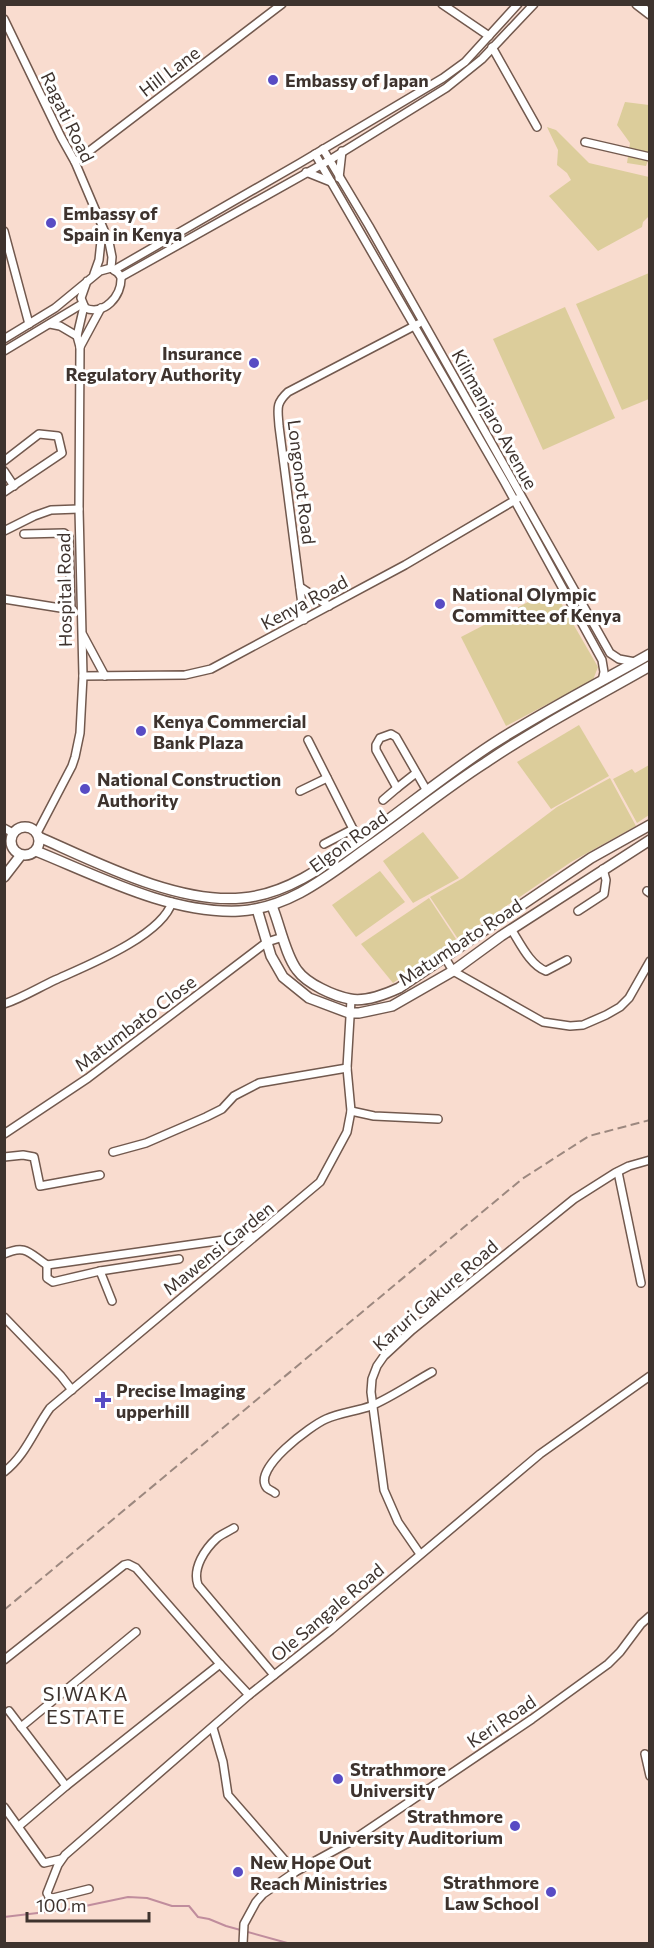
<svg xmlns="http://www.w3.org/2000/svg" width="654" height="1948" viewBox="0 0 654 1948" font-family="Commissioner,sans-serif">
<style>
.green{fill:#dccd9b}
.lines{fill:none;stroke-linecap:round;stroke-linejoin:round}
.stream{stroke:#c08d9d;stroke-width:2}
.street-casing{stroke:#72594e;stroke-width:10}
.secondary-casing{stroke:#72594e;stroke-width:12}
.street{stroke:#fff;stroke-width:7}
.secondary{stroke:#fff;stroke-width:9}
.rail{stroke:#9c887f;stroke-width:2;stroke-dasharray:9 4.5;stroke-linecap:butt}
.poi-dot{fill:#584cc4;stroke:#fff;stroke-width:2}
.labels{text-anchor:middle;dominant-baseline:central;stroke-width:6;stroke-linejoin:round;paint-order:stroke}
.street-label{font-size:18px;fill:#3e332e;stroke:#fff}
.poi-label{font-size:18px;font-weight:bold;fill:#3e332e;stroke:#fff;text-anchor:start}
.neighbourhood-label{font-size:20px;letter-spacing:1.5px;fill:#3e332e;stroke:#fff}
</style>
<rect width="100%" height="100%" fill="#f9dccf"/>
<g class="green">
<path d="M625,102L649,105V158L646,166L627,163L630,143L617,125Z"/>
<path d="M547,127L556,130L589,163L649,177V216L643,222L642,227L598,251L549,196L571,180L567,173L557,165L558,150Z"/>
<path d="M649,273V399L622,410L576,304Z"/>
<path d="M565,307L615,418L543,450L493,339Z"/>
<path d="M553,589L598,667L593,680L506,726L461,637Z"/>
<path d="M579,725L609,776L551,809L517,762Z"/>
<path d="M649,765V815L637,823L613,779L632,769L635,773Z"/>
<path d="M610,778L636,826L571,862L458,939L430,897L463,878L557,807Z"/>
<path d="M423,832L459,878L413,903L383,861Z"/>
<path d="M380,871L405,902L356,937L332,905Z"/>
<path d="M429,898L456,939L393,983L361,944Z"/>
</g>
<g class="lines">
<path class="stream" d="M4,1917L71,1909L128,1897L147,1898L172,1906H189L198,1917L209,1919L226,1926L291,1944"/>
<defs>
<g id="street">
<path d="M442,4L489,36"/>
<path d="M4,19L61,137L75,162L109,242L112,257L111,268"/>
<path d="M492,47L537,127"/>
<path d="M585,142L650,157"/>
<path d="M323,149L369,226L610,653L619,659L635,662"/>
<path d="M315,154L505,483L602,660L604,672L602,681"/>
<path d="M75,162L282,4"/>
<path d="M306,172L331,182"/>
<path d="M339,178L342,151"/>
<path d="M4,231L29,324"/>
<path d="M114,270L300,163L443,78L465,62L518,4"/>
<path d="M94,274L99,260L102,231"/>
<path d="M121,277L328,161L446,88L482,59L534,4"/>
<path d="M50,324L60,326L77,336"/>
<path d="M4,339L55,308L100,271L111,268L118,273L121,277C122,296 104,316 85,308L81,298L87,281"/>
<path d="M80,347L101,308"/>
<path d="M4,351L82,304"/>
<path d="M4,461L39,434L58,436L62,453L4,492"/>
<path d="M4,471L14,486"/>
<path d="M4,531L34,516L51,510L79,509"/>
<path d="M24,534L64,533L69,537L71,609"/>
<path d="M300,587L329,606"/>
<path d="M4,599L73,610"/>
<path d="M304,620L279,426C278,409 275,404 288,392L418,324"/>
<path d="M83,635L105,676"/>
<path d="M83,676L185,675L211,669L405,565L517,499"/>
<path d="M308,740L359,841"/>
<path d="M416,773L397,788L376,750V745L380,738L391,734L396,737L427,791"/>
<path d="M300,791L327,778"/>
<path d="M383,800L397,788"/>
<path d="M4,828L13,833"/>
<path d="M37,833L72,766L75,757L80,733L83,676L79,509L80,347L77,336L84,306"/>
<path d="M324,844L353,829"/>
<path d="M647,891L650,893"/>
<path d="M578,911L604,894L606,880L603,869"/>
<path d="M511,929C520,943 530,965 546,971L567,960"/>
<path d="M444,956L453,971L543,1022L570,1026L583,1025L606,1015L620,1007L629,998L650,961"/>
<path d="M4,1004C22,998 38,988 55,980C86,966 162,936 172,902"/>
<path d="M351,1111L374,1116L438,1119"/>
<path d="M4,1134L88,1078L267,942L283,937"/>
<path d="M113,1152L146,1143L206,1117L222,1109L234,1096L259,1083L347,1068"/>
<path d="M4,1157L23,1155L34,1157L40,1186L100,1175"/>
<path d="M618,1172L641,1283"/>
<path d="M4,1254C26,1244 29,1253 47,1265"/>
<path d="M47,1265L252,1236"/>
<path d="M47,1265V1278L53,1282L100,1271L179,1259"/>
<path d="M100,1271L112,1301"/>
<path d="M4,1317L61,1376L72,1390"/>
<path d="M4,1472C26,1455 34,1430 50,1408L320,1182L347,1132L351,1111L347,1068L351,1000"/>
<path d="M275,1493C274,1492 268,1489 267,1488C251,1469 312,1425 326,1419C340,1413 357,1411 371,1406C392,1397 412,1383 432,1372"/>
<path d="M234,1528C229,1531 222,1534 217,1538C205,1549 192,1568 198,1585L274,1675"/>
<path d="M420,1554L398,1522L384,1490L371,1392L372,1379L377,1366L384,1356L412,1330L574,1199L615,1173L629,1166L650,1160"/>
<path d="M4,1660L124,1565L128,1564L136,1568L220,1664L249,1695"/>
<path d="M9,1711L66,1786"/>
<path d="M21,1727L136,1632"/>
<path d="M213,1728L223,1762L228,1795L295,1872"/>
<path d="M645,1754L650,1776"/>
<path d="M4,1807L44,1863L61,1859"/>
<path d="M19,1826L66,1786L220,1664"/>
<path d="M89,1889L53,1898L49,1897L47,1893L58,1865L65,1855L249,1695L331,1630L540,1454L650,1376"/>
<path d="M243,1944L244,1924L256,1902L263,1894L295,1872L350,1842L532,1719L608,1664L620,1652L641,1624L650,1616"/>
</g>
<g id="secondary">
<path d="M637,4L650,14"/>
<circle cx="25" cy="841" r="14"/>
<path d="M39,837C98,863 177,904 242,898C291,894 331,861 370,833C410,804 450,772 491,745C542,712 597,684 650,654"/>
<path d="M36,851C98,876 170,914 239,911C291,908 330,874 371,845C409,818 446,788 485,763C538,727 594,698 650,666"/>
<path d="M4,877L21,855"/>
<path d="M272,906C280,925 285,954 297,970C307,984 334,996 350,999C365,1002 386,994 399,988L591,858L650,825"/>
<path d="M257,909L271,956L283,977L309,998L349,1013H359L392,1006L453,971L501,936L650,840"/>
</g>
</defs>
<use href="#street" class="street-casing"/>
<use href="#secondary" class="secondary-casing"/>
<use href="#street" class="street"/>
<use href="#secondary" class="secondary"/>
<path class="rail" d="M4,1610L522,1179L589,1136L650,1120"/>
</g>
<g class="poi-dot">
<circle cx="273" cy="80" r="6"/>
<circle cx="51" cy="223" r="6"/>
<circle cx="254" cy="363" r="6"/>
<circle cx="440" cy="604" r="6"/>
<circle cx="141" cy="731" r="6"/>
<circle cx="85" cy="789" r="6"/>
<path d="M100 1391h6v6h6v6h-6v6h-6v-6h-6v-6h6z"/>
<circle cx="338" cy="1779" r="6"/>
<circle cx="515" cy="1826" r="6"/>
<circle cx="238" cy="1872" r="6"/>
<circle cx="551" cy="1892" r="6"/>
</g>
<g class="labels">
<g class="street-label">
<text transform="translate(169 71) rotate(-37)">Hill Lane</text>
<text transform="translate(68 117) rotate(64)">Ragati Road</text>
<text transform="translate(495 419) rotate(61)">Kilimanjaro Avenue</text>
<text transform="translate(302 482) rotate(83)">Longonot Road</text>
<text transform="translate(64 590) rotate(-91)">Hospital Road</text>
<text transform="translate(304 602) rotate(-28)">Kenya Road</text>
<text transform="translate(348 841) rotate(-36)">Elgon Road</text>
<text transform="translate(460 942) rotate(-33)">Matumbato Road</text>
<text transform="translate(135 1023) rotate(-37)">Matumbato Close</text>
<text transform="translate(218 1248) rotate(-39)">Mawensi Garden</text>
<text transform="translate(435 1295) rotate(-41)">Karuri Gakure Road</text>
<text transform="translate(327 1612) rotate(-40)">Ole Sangale Road</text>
<text transform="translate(501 1721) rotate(-34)">Keri Road</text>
</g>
<g class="poi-label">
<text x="285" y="80">Embassy of Japan</text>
<text x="63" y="213">Embassy of<tspan x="63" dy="21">Spain in Kenya</tspan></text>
<text x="242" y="353" text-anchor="end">Insurance<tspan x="242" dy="21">Regulatory Authority</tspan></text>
<text x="452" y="594">National Olympic<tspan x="452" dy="21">Committee of Kenya</tspan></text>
<text x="153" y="721">Kenya Commercial<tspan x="153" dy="21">Bank Plaza</tspan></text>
<text x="97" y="779">National Construction<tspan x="97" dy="21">Authority</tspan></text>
<text x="116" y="1390">Precise Imaging<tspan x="116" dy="21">upperhill</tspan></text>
<text x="350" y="1769">Strathmore<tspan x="350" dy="21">University</tspan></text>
<text x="503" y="1816" text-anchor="end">Strathmore<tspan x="503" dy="21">University Auditorium</tspan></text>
<text x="250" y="1862">New Hope Out<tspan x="250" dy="21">Reach Ministries</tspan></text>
<text x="539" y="1882" text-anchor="end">Strathmore<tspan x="539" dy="21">Law School</tspan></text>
</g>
<g class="neighbourhood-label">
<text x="86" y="1693">SIWAKA<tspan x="86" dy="23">ESTATE</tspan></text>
</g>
</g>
<rect width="654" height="1948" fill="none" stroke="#3e332e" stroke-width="12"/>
<path d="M27 1912v9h122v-9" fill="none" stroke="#3e332e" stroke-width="3"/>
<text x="36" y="1912" font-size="18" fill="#3e332e" stroke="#ffffff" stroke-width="4.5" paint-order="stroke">100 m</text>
</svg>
